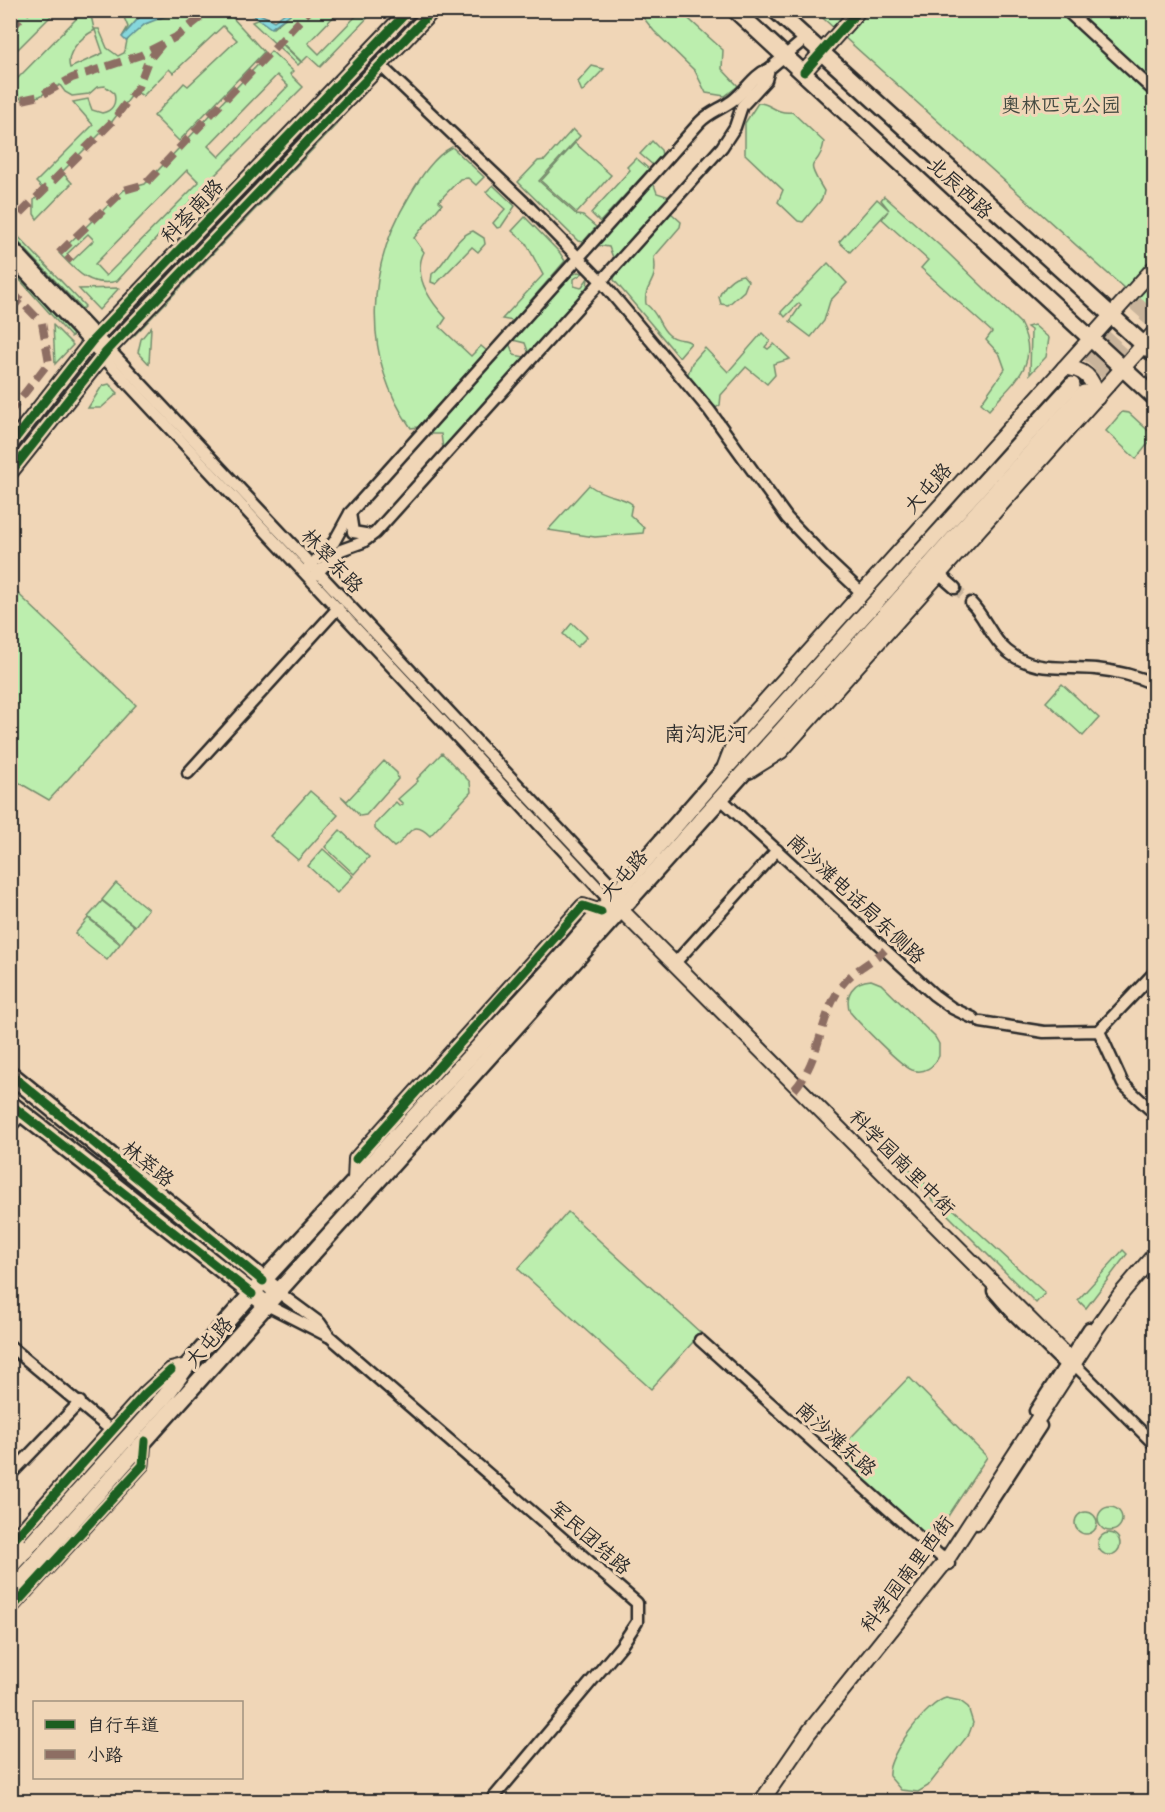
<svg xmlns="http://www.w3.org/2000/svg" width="1165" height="1812" viewBox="0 0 1165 1812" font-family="'Comic Neue','LXGW WenKai TC',sans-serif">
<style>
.green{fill:#bceeae;stroke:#748c6c;stroke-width:1.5;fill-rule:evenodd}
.water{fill:#86d7dc;stroke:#629295;stroke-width:1.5}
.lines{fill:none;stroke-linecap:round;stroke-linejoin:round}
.minor-tunnel{stroke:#c9b49b;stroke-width:10;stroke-dasharray:10 5;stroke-linecap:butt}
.secondary-tunnel{stroke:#c9b49b;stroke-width:15;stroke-dasharray:15 8;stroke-linecap:butt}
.minor-casing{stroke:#2b2b2b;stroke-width:15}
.tertiary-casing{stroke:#2b2b2b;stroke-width:18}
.secondary-casing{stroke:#2b2b2b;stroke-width:20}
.primary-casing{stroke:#2b2b2b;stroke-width:21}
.minor{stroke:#f0d6b7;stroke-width:10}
.tertiary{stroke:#f0d6b7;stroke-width:14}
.secondary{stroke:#f0d6b7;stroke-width:15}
.primary{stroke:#f0d6b7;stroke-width:16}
.quiet{stroke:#8d6e63;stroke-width:8;stroke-dasharray:15 8;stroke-linecap:butt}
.cycleway-casing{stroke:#f0d6b7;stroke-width:13}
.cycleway{stroke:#1b5e20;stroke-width:9}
.labels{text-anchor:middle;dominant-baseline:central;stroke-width:6;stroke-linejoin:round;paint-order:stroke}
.park-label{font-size:20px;fill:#41483f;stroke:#f0d6b7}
.street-label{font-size:20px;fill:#2b2b2b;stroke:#f0d6b7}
.neighbourhood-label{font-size:21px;fill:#2b2b2b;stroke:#f0d6b7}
</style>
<rect width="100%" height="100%" fill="#f0d6b7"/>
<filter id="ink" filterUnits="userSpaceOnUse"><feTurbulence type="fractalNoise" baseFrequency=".0167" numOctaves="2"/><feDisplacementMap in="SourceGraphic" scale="12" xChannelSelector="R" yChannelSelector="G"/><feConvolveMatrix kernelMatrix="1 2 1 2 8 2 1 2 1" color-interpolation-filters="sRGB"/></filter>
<g filter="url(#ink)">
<g class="green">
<path d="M121,10L145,11L122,37L128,27Z"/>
<path d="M10,11H56L11,56H10Z"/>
<path d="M70,11H90L94,29H99L107,48L118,56L124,53C127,48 125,43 128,39C139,23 162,17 179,11H238L232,17L264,52L179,141L154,116L184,83L188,86L237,40L223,26L173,73L169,69L143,96L135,91L111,123L62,172L72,183L37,219L34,214V200L44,190L36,182L93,125L73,102L88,99L92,110L102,113C112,111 117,104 114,93L105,86L97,87L89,94L72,96L65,92L60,85L40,96L22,100L11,88L10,73L17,79L77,18ZM95,30L103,53L70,68C65,53 81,37 95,30Z"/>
<path d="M294,11H339L308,43L319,54L361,11H374L320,67L308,56L302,62L280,41L278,43L280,42L301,62L298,65L252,22L259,19L273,28Z"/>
<path d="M638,11H680L723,50L722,69L738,86L725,96L706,93L695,71L654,31Z"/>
<path d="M815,11H1154V315Z"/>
<path d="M271,51L293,71L290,74L303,87L214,176L117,281C90,288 76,271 59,253L124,190L145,184ZM277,75L288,86L219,157L208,146ZM187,170L199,182L106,276L95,264ZM88,234L94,240L73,260L67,254Z"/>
<path d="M592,66L604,69L582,92L578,82Z"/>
<path d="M758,103C770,102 774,114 792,112L824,142C819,173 801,153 824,191L822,199L803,222L798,221L778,202L783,190L745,154V123Z"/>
<path d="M323,112L327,116L292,148L206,242L199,241Z"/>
<path d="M334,123L336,125L133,337L131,335Z"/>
<path d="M573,129L580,136L539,181L577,215L583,216L596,227L583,242L578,241L518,182L538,161L545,160Z"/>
<path d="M652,141L661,150L662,155L653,165L640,154Z"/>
<path d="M575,143L611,175L577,213L541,181Z"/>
<path d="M452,147L484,177L476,185L468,178L460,179L439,201L442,204L414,238L424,252C412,276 430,301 446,318L440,327L471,356L481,346L487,351L418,427L411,428C361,356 366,267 410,195C420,178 434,156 452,147Z"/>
<path d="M636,158L649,169L600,222L591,213L630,170L627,167Z"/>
<path d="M653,182L657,193L670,197L614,260L609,247L596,245Z"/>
<path d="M493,185L515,206L501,227L497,228L493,223L505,209L486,192Z"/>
<path d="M884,196L947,252L1020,323C1042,364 1014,381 989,410L981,403L1005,369L1000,355L986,340L992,332L921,268L928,260L882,219L888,211L850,252L839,242L877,199L889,210L881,200Z"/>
<path d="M671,213L681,222L680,227L654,257C659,284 643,284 646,304C660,315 658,326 669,335C676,342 685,337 691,343L679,357L614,280L615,275Z"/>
<path d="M525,217L560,253L565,261L513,321L502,319L543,275L526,243L512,231Z"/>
<path d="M10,228L85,306L82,309L11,234Z"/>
<path d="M473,231L484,238L485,244L478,252L472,247L436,284L431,282L432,274C447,263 454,237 473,231Z"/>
<path d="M828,263L847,283L830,301L824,321L811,337L790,321L801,305L799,303L785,317L781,312Z"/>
<path d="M10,267L73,335L71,337L11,270Z"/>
<path d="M578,272L583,273L574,279V286L581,288L588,278L587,288L529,354L525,343L513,340L570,276Z"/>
<path d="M743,275L748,281L744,291L728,305L721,304L719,297C723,287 732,276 743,275Z"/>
<path d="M119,288L99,310L79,289Z"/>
<path d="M53,325L73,345L55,364Z"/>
<path d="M1034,325L1049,338L1046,357L1030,374L1031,330L1027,327Z"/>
<path d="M151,327L149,364L138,352L141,339Z"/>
<path d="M762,333L770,341L765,347L768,349L774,344L790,359L773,364L775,375L767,384L746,367L721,395L720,405L714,409L693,385L688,374L692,363L705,348L728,372Z"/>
<path d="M509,343L514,355L525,357L443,449L441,434H427Z"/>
<path d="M109,384L118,393L101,408H88L102,386Z"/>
<path d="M1122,412L1129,413L1154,436L1136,459L1106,431Z"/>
<path d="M589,485C606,498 620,495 632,504L630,515L644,528L643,533L595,537L548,530Z"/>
<path d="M10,586L136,705L49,800L11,778Z"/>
<path d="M572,623L587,637L577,647L563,634Z"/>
<path d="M1062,684L1099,718L1083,736L1046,702Z"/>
<path d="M442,753L470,782L471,792L430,836C410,816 409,839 394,847L375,829V824L396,802L400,806L403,804L398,799L418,781L417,779Z"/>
<path d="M384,761L397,773L398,779L366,815L360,816L341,796L347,801Z"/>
<path d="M310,791L338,815L298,860L270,836Z"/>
<path d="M340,830L369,857L354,874L325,847Z"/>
<path d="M323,849L353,876L337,893L308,866Z"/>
<path d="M116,883L148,909L135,926L102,900Z"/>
<path d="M102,901L134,926L121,943L88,917Z"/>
<path d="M88,918L120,944L107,960L75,934Z"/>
<path d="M871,980L881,984L935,1037L939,1044V1056C934,1067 924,1074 912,1070C901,1066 859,1023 850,1012C844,995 853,981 871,980Z"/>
<path d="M893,1154L1045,1293L1036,1303L891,1158Z"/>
<path d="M568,1212L701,1333L651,1389L518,1269Z"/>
<path d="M1123,1250L1127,1254L1086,1308L1078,1300Z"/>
<path d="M909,1377L987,1457L931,1542L834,1455Z"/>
<circle cx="1110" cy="1519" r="12"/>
<circle cx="1086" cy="1523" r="11"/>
<circle cx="1109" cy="1544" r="11"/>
<path d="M946,1698L960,1701L968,1707L973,1723L969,1734L928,1786L918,1792L901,1790L889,1776C886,1756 928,1702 946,1698Z"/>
</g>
<g class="water">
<path d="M145,11H179L145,24L126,41L122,37Z"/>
<path d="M241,11H254L274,21L288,11H294L271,28L251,14Z"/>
</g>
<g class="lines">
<path class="minor-tunnel" d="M955,588L971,603"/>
<g class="secondary-tunnel">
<path d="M1074,382L1154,293"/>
<path d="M1084,393L1154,314"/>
</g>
<defs>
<g id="minor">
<path d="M1066,10L1154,91"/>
<path d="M380,65L527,205L601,281L709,410L787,518L827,560L862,593"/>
<path d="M10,244L621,895"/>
<path d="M10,257L613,904"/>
<path d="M350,513L353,532L371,535"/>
<path d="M306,570L334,542L350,513L700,122C710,112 721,109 732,101C746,91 753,75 769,69"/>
<path d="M939,574L955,588"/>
<path d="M313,577L341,550L363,542L375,533L722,147L735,127L742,106L766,80L769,69L806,38"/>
<path d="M971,603C985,617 991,638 1007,651C1033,673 1064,666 1096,669C1115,671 1137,676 1154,684"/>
<path d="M188,773L338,608"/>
<path d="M720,798L934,995L952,1008L973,1018"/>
<path d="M675,963L777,850"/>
<path d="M981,1022L1044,1032L1099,1031L1123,1084L1154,1113"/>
<path d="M1099,1031L1154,973"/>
<path d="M10,1127L22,1114"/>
<path d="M993,1291L1013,1314L1070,1370"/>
<path d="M278,1292L320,1323L329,1336L637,1603V1622L621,1646L490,1802"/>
<path d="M267,1305L328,1336"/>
<path d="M700,1340L949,1564"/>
<path d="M10,1346L112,1431"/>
<path d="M1073,1363L1154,1444"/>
<path d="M1035,1411L1089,1328"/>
<path d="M10,1475L80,1402"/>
<path d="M977,1524L1041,1426"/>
<path d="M10,1610L143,1465L145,1441"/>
</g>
<g id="tertiary">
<path d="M804,72L859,10"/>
<path d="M1064,368C1084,368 1094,379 1097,398"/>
<path d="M10,445L92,341L409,10"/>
<path d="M10,473L106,352L433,10"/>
<path d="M725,766L739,730L1154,268"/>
<path d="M749,771L781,751L1154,333"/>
<path d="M621,910L1073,1363"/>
<path d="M355,1181L356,1159L583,906L601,912"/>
<path d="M10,1544L145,1394L171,1370L187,1366"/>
<path d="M761,1802L809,1732L946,1561L1096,1329L1120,1295L1154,1255"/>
</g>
<g id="secondary">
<path d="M735,10L1154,397"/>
<path d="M775,10L1154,354"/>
<path d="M14,1541L25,1551"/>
<path d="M10,1567L166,1395L187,1366L263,1281L553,966L723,771L1072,385"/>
<path d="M10,1591L1084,393"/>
</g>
<g id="primary">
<path d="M10,1074L278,1292"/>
<path d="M10,1104L267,1305"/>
</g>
</defs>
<use href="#minor" class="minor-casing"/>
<use href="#tertiary" class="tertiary-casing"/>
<use href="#secondary" class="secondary-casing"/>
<use href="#primary" class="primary-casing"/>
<use href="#minor" class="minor"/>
<use href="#tertiary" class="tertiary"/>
<use href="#secondary" class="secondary"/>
<use href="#primary" class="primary"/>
<g class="quiet">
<path d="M10,30L28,10"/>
<path d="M22,100L40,96L72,78L141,55L176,37L210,10"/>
<path d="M20,214L111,123L138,87L148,61L162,44"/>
<path d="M59,253L124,190L145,184L310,10"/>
<path d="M67,261L71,257"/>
<path d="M10,290L42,323L49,362L10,412"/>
<path d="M10,311L20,299"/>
<path d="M794,1090C821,1060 819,1017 842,985C853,970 871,963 885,950"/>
</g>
<defs>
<g id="cycleway">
<path d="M804,72L859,10"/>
<path d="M10,445L92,341L409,10"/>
<path d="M10,473L106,352L433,10"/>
<path d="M10,1074L263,1281"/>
<path d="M10,1104L252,1294"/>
<path d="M356,1159L583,906L601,912"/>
<path d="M10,1544L145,1394L171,1370"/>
<path d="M10,1610L143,1465L145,1441"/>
</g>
</defs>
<use href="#cycleway" class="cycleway-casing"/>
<use href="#cycleway" class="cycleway"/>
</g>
</g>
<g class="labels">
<g class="park-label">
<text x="1061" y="105">奥林匹克公园</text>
</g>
<g class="street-label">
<text transform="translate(960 188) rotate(43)">北辰西路</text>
<text transform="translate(192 211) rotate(-46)">科荟南路</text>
<text transform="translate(928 488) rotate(-48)">大屯路</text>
<text transform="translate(332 561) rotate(47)">林翠东路</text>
<text transform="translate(624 875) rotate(-48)">大屯路</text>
<text transform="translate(856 899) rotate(43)">南沙滩电话局东侧路</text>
<text transform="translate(902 1163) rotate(45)">科学园南里中街</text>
<text transform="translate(148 1164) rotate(39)">林萃路</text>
<text transform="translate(209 1342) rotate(-48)">大屯路</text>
<text transform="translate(836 1439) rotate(42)">南沙滩东路</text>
<text transform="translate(590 1538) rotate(41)">军民团结路</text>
<text transform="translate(907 1574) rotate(-53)">科学园南里西街</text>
</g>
<g class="neighbourhood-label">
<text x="706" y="734">南沟泥河</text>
</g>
</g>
<rect width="1165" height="1812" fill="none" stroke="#f0d6b7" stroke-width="36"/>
<rect x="18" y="18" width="1129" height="1776" fill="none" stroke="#2b2b2b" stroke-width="2" filter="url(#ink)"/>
<rect x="33" y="1701" width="210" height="78" fill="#f0d6b7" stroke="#a1927f" stroke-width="1.5"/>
<rect x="45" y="1720" width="30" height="9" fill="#1b5e20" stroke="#a1927f" stroke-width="1.5"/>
<text x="87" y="1731" font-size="18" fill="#2b2b2b">自行车道</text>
<rect x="45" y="1750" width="30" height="9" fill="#8d6e63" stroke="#a1927f" stroke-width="1.5"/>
<text x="87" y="1761" font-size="18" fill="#2b2b2b">小路</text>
</svg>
